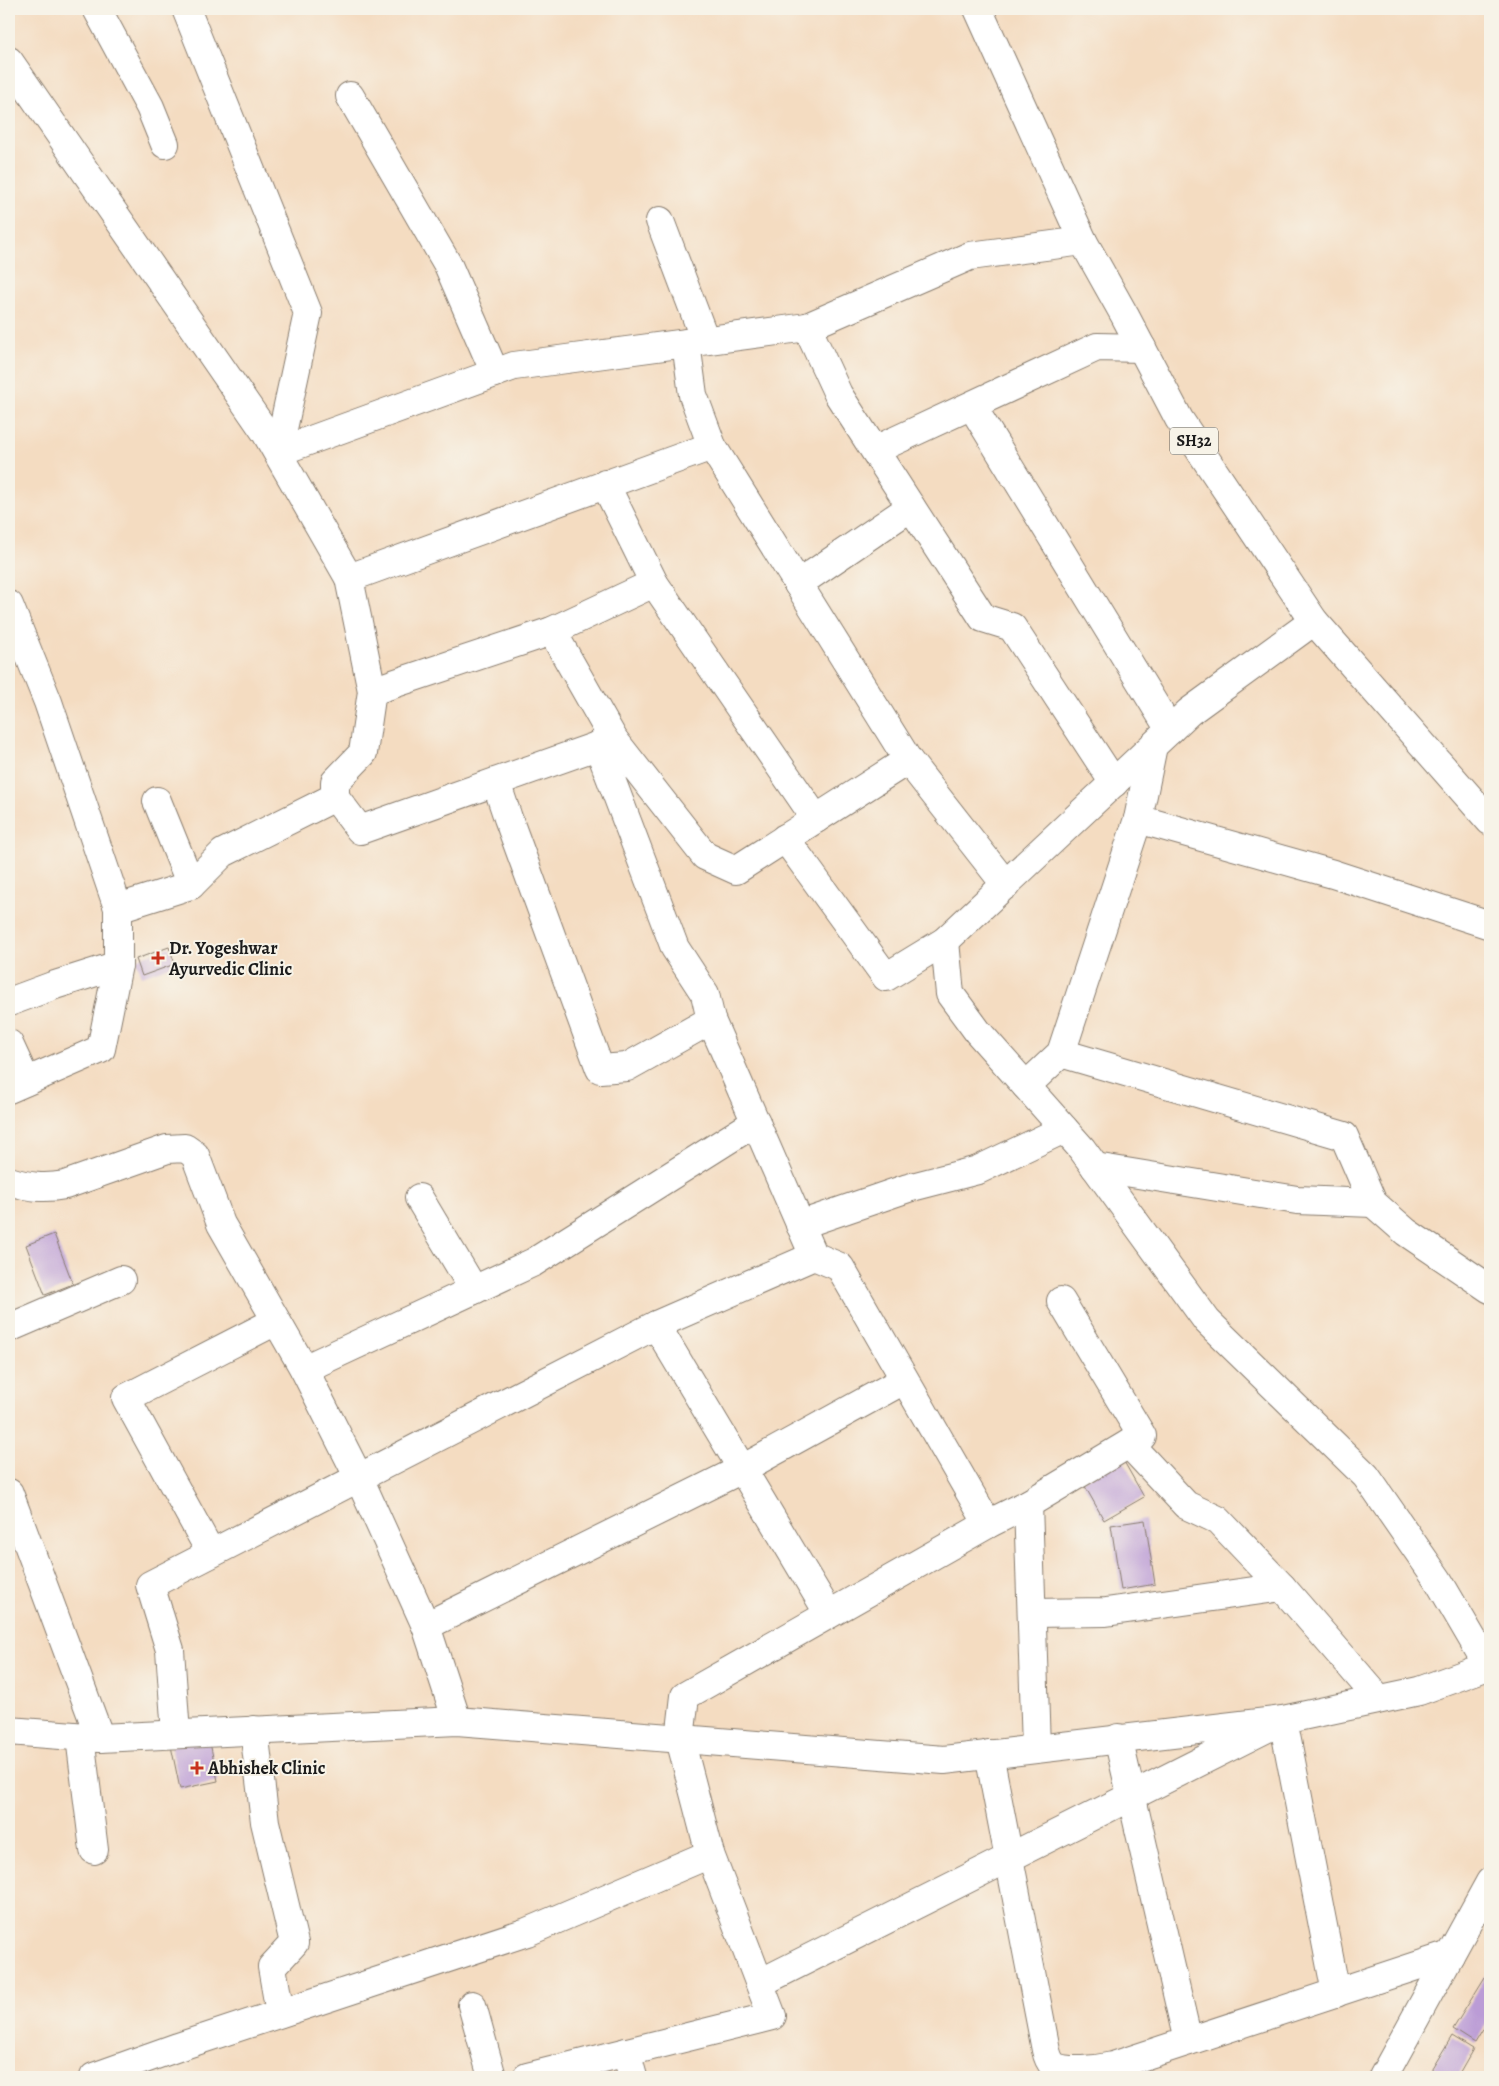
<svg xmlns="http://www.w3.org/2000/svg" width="1499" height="2086" viewBox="0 0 1499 2086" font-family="Alegreya,serif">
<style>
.building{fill:#bb9cd6}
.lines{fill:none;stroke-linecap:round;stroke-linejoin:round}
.minor-casing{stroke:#887c6e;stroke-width:30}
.major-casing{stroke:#887c6e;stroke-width:30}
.minor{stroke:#fff;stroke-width:28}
.major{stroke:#fff;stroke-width:28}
.poi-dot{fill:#c8321e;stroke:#f7f3e8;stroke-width:2}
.labels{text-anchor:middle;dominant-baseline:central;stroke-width:4;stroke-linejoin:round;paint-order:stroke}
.shield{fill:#f7f3e8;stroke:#5e5c59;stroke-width:1}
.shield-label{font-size:16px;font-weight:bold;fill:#1c1c1c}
.poi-label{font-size:18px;font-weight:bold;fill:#1c1c1c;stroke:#f7f3e8;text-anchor:start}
</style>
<rect width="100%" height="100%" fill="#f7f3e8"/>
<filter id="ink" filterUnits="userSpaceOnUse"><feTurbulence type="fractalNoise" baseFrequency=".02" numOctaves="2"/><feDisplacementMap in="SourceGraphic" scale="10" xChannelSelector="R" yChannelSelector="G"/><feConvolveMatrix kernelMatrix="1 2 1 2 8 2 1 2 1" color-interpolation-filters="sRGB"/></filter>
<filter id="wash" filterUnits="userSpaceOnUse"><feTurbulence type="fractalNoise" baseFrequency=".0096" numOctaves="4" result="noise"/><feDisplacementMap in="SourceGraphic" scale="20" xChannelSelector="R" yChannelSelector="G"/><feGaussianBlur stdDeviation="1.12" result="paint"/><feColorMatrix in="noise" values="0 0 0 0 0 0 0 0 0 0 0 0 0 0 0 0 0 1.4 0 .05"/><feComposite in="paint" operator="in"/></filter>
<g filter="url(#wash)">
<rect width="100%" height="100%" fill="#f4dcc1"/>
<g id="blocks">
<g class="building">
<path d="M169,947L175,964L142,976L136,959Z"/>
<path d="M54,1234L73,1284L45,1295L26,1245Z"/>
<path d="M1122,1458L1144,1497L1104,1520L1082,1481Z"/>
<path d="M1145,1520L1155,1584L1121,1590L1111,1525Z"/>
<path d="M209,1738L218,1781L180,1789L171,1746Z"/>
<path d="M1485,1977L1490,1980V2018L1475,2043L1453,2029Z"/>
<path d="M1452,2036L1473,2049L1457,2077H1427Z"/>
</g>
</g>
</g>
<g filter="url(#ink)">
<use href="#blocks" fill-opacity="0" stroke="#887c6e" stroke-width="1"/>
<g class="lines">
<defs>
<g id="minor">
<path d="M97,9L150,107L165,144"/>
<path d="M186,9L308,313L278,452"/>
<path d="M9,61L266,433L349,578L372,691L363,753L335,782V797"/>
<path d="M350,96L448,265L495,373"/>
<path d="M660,221L705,340"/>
<path d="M807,327L838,394L983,618L1012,627L1114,783"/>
<path d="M686,343L693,395L712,446L908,760L1006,885"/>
<path d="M972,406L1170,730"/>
<path d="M875,450L1097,347L1142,348"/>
<path d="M278,452L514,366L807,327L970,256L1083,241"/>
<path d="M605,484L654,583L816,819"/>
<path d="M349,578L712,446"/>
<path d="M798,584L911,507"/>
<path d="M9,605L48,702L118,908L191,885L223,853L335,797L360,830L614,740"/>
<path d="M552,631L614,740L705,856L736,870L908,760"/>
<path d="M372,691L552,631L654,583"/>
<path d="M598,745L675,948L705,994L711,1020L814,1256L840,1267L988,1524"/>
<path d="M496,782L508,818L600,1069L627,1067L711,1020"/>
<path d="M157,801L191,885"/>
<path d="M1138,819L1333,874L1490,925"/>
<path d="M785,838L886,977L945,941L1189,712L1314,621"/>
<path d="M945,941L950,994L978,1032L1082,1149L1207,1321L1366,1476L1438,1580L1490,1669"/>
<path d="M9,1002L55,985L118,965"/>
<path d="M9,1044L26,1081"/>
<path d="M1061,1053L1344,1136L1373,1203L1406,1232L1490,1289"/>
<path d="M1026,1086L1061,1053L1138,819L1153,746"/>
<path d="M9,1089L101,1049L118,965V908"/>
<path d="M1095,1167L1297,1200L1373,1203"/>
<path d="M9,1181C29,1187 44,1189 65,1185L167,1149L185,1148L195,1155L221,1224L304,1369L359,1478L426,1626L457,1721"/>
<path d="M419,1198L474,1290"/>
<path d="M800,1225L908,1188L978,1170L1064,1129"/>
<path d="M656,1325L829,1614"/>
<path d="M9,1328L121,1280"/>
<path d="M304,1369L534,1262L756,1122"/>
<path d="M1129,1444L1186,1505L1218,1520L1282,1587L1379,1699"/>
<path d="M9,1493L100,1738"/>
<path d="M1028,1504L1036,1748"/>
<path d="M211,1553L126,1398L276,1321"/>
<path d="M1032,1613L1106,1612L1282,1587"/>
<path d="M426,1626L742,1469L904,1380"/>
<path d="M254,1730L265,1822L294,1943L272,1967L280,2013"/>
<path d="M9,1731L100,1738L457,1721L944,1760L1283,1720L1419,1691L1488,1666"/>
<path d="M176,1734L170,1650L150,1585L656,1325L814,1256"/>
<path d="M80,1737L94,1850"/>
<path d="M1118,1738L1188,2041"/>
<path d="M989,1754L1046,2050C1047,2055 1049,2061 1053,2065C1063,2074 1100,2069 1113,2066L1450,1955"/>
<path d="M710,1854L680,1739L685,1696L988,1524L1028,1504L1142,1436L1061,1301"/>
<path d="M760,1983L1283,1720L1336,1993"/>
<path d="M472,2005L492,2077"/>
<path d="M626,2052L633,2077"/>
<path d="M94,2077L178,2047L527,1932L710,1854L772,2016L527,2077"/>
<path d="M1383,2077L1490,1882"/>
</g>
<path id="major" d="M978,9L1083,241L1125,316L1179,419L1314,621L1490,821"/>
</defs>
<use href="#minor" class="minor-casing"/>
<use href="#major" class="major-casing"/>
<use href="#minor" class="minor"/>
<use href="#major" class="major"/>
</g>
</g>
<g class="poi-dot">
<path d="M155.5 950.5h5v5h5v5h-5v5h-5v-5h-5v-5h5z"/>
<path d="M194.5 1760.5h5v5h5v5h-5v5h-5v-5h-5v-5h5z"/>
</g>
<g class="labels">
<rect class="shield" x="1170" y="427.5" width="48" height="27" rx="4"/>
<g class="shield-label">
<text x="1194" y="441">SH32</text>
</g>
<g class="poi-label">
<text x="169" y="948">Dr. Yogeshwar<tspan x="169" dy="21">Ayurvedic Clinic</tspan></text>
<text x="208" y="1768">Abhishek Clinic</text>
</g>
</g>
<rect width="1499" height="2086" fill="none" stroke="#f7f3e8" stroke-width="30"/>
</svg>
